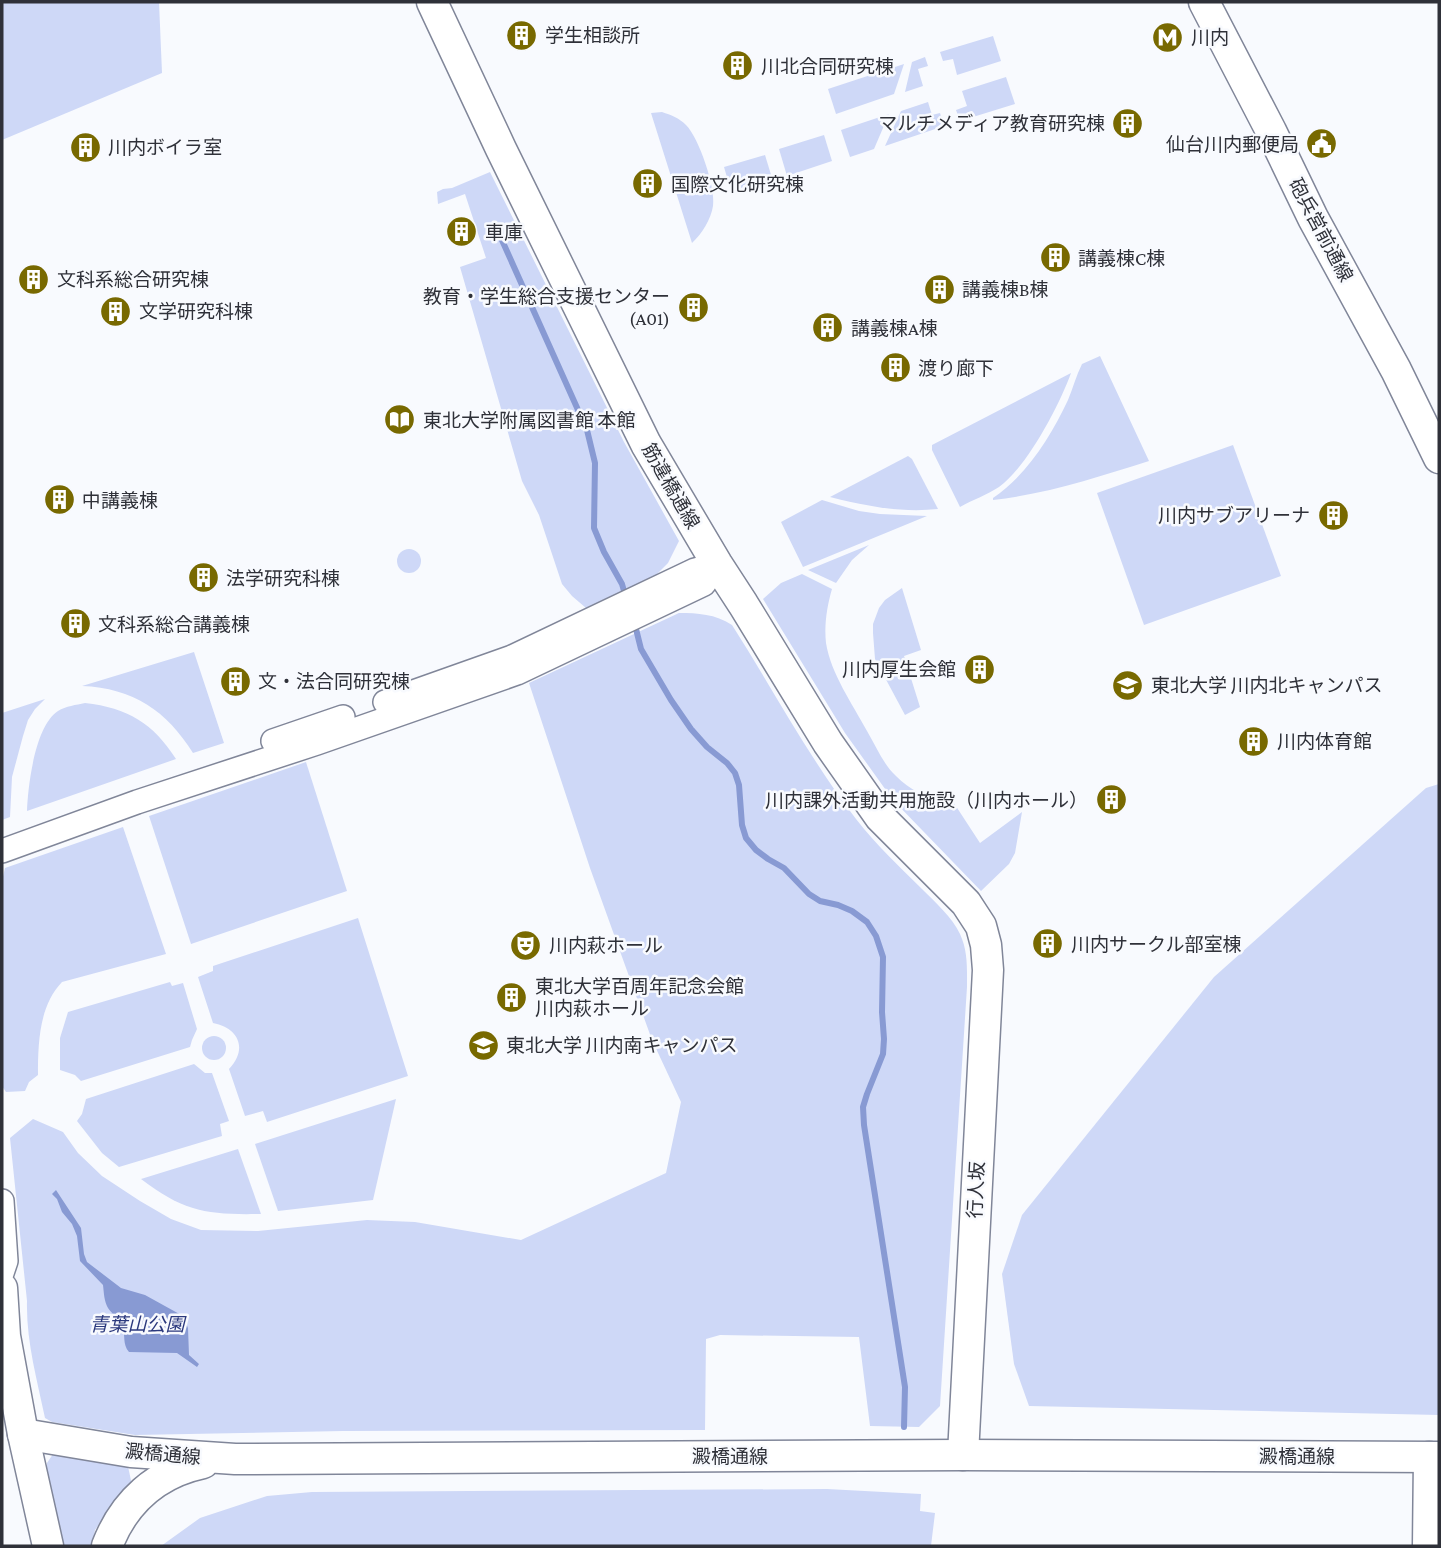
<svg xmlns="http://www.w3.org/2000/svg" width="1441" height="1548" viewBox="0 0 1441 1548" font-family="'Crimson Pro','Noto Sans JP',serif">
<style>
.green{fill:#ced8f7}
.water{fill:#889ad3}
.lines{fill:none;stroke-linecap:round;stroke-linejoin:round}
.stream{stroke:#889ad3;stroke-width:6}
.minor-casing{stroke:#808699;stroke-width:26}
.tertiary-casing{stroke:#808699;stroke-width:33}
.minor{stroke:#fff;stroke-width:23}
.tertiary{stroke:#fff;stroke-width:30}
.labels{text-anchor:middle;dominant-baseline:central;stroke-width:5;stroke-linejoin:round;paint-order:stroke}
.poi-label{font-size:19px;fill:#2f3139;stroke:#f8fafe;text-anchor:start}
.street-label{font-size:19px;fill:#2f3139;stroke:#f8fafe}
.park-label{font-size:19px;font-style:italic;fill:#2b397d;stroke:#f8fafe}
</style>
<rect width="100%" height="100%" fill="#f8fafe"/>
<g class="green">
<path d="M2,2H159L162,73L2,140Z"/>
<path d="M993,36L1001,61L957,75L953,59L943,61L940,52Z"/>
<path d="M925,57L928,66L918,69L923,86L905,92L912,62Z"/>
<path d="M904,64L894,94L836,114L828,89Z"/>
<path d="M1006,77L1015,104L960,121L956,110L967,106L962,91Z"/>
<path d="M928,102L932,115L940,113L944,126L885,146L901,111Z"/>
<path d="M662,112C671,115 679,118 686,125C699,138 716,188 713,206C711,219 702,234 692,243L651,113Z"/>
<path d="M889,114L874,149L850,157L841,130Z"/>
<path d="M824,135L832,161L787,176L779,149Z"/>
<path d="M765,155L772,178L731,191L724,167Z"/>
<path d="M490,172L624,442L679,541L668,563L656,575L586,608L572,596L562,584L539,515L522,481L460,267L486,258L465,194L438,204L437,192L443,189L452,188Z"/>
<path d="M1100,356L1149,461C1098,477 1047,494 993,500V498C1027,475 1051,436 1068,400C1073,388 1076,376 1082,364Z"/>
<path d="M1071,373C1059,406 1027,467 999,487C987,495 972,500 960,507L932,450V445Z"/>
<path d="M1233,445L1281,576L1144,625L1097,493Z"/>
<path d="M908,456L912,459L938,509C901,513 866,506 830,497Z"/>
<path d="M822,500L859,511L880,514L927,516L803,567L781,522Z"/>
<path d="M869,545L852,560L836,583L808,570Z"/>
<circle cx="409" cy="561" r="12"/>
<path d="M802,574L832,589C827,606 824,625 826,643C831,674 852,703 867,731C876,746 883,764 896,776C910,790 925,797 943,802L950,797L980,843L1022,812L1015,853L1009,864L981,891L893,800L845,733L763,599L781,583Z"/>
<path d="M902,588L921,650L904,656L920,707L905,715L875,659L873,633V624L879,608L885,600Z"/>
<path d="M679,613C698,613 715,614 732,625C773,689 809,758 856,819C876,845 900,867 922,889C936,903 952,917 960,934C968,951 967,969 967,987L940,1406L919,1427L870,1426L859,1337L720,1335L706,1339L705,1430L343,1431L135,1435L52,1422L45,1418C37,1379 26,1341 27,1301L10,1138L33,1119L63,1132L78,1153L102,1176L140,1201L171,1219L201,1230L258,1231L367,1220L415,1222L521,1240L666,1173L681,1102L652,1040L590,868L529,683Z"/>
<path d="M194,652L224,743L193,753C167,711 133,688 82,686Z"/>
<path d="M45,699L35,709L28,720L23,736L12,777L10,817L2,820V713Z"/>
<path d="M85,703C128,708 153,723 176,759L27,811C28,785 35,726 58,711C66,706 76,705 85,703Z"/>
<path d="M306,762L347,891L191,944L149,816Z"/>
<path d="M1439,784V1415L1029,1406L1014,1364L1002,1274L1022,1215L1214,977L1426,788Z"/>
<path d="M123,827L166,954L62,982C39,1006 38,1043 38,1075L29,1082L25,1091L6,1092L2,1086V881L5,868Z"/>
<path d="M358,918L408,1076L267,1122L263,1111L245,1116L229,1069C248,1049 239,1028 213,1023L198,977L213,971V966Z"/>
<path d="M170,982L172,986L183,983L197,1029L192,1040L190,1047L81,1081L75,1075L60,1070V1038L68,1012Z"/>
<circle cx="214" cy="1048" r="12"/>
<path d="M194,1064L205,1073H212L229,1121L220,1124L222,1136L119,1167L102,1153L77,1121L82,1114L86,1099Z"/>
<path d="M396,1099L373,1200L278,1211L255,1144Z"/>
<path d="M238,1149L261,1214C208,1215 184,1212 141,1179Z"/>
<path d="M53,1454L127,1462L132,1485L110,1508L95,1530L92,1546H61L46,1472L47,1463Z"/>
<path d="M827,1489L921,1494L920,1511L935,1513L931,1546H161L200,1518L267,1496L312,1492Z"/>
</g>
<path class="water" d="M56,1190L81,1228L84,1254L87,1262L121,1288L145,1295L183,1316L188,1328L189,1355L199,1364L197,1367L177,1353L129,1352C122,1344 126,1335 122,1326C119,1318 112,1314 108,1308C104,1301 104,1293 103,1285L80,1261L77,1236L72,1224L62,1212L57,1199L52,1194Z"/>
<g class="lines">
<g class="stream">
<path d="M497,229L587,430L595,463L594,528L604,552L622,584L624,591"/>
<path d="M636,629L641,649L671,700L691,729L707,747L727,763L735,773L739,785L742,825L746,838L756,850L768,859L784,868L809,894L820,901L838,905L852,911L867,922L876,936L883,957L882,1012L884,1039L883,1054L867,1094L863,1107L864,1125L905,1387L904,1427"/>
</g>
<defs>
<g id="minor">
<path d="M385,702L512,657L695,570L717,564"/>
<path d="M273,741L343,717"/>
<path d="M2,851L137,802L317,743L517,673L704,584L717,564"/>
<path d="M2,1201L6,1261L2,1273"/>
</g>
<g id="tertiary">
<path d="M432,2L501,149L646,444L717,564L743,604L828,743L880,817L966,903L981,926L986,945L988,970L963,1455"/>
<path d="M1204,2L1271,131L1313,218L1396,370L1439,458"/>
<path d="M2,1288L5,1336L23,1434L48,1546"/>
<path d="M23,1434L131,1452L235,1459L963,1455L1439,1457"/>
<path d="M107,1546C124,1502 156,1473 203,1463"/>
<path d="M1428,1546L1429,1457"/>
</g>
</defs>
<use href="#minor" class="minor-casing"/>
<use href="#tertiary" class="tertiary-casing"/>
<use href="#minor" class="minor"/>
<use href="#tertiary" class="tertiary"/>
</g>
<defs>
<symbol id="building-disc" viewBox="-11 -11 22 22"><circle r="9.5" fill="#786900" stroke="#f8fafe"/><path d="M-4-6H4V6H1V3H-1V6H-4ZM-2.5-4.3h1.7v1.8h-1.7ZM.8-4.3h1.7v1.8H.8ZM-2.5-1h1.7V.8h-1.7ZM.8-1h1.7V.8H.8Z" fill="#fff"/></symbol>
<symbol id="metro-disc" viewBox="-11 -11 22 22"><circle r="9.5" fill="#786900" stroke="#f8fafe"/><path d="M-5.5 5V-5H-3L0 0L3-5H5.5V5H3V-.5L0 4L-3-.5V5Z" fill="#fff"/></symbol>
<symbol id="civic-disc" viewBox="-11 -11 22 22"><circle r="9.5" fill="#786900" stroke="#f8fafe"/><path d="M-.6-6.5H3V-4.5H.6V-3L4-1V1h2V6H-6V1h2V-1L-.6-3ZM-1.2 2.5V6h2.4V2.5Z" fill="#fff"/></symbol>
<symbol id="library-disc" viewBox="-11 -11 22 22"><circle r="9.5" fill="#786900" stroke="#f8fafe"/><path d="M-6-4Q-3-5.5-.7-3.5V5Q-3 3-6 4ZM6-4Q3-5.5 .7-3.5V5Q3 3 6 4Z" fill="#fff"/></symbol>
<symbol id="university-disc" viewBox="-11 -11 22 22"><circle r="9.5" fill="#786900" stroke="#f8fafe"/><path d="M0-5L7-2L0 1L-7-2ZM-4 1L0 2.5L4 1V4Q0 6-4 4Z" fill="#fff"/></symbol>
<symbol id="theatre-disc" viewBox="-11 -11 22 22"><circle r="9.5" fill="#786900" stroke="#f8fafe"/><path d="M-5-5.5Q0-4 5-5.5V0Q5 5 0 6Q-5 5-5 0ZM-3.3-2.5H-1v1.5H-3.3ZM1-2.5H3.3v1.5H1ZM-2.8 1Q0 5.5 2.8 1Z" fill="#fff"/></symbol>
</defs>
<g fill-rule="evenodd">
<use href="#building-disc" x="504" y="18" width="35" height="35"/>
<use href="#metro-disc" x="1150" y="20" width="35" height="35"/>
<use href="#building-disc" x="720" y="48" width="35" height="35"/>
<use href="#building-disc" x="1110" y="106" width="35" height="35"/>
<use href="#civic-disc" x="1304" y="126" width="35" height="35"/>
<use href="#building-disc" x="68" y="130" width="35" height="35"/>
<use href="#building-disc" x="630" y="166" width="35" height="35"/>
<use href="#building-disc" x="444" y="214" width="35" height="35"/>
<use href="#building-disc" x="1038" y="240" width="35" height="35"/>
<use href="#building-disc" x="16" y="262" width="35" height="35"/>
<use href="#building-disc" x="922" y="272" width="35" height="35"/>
<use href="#building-disc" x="676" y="290" width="35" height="35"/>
<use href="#building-disc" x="98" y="294" width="35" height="35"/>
<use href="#building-disc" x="810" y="310" width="35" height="35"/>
<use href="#building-disc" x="878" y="350" width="35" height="35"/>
<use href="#library-disc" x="382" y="402" width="35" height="35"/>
<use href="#building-disc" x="42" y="482" width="35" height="35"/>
<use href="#building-disc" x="1316" y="498" width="35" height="35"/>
<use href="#building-disc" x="186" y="560" width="35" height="35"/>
<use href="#building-disc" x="58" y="606" width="35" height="35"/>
<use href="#building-disc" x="962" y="652" width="35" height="35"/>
<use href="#building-disc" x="218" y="664" width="35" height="35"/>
<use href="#university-disc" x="1110" y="668" width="35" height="35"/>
<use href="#building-disc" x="1236" y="724" width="35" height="35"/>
<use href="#building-disc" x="1094" y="782" width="35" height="35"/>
<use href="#building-disc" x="1030" y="926" width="35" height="35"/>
<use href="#theatre-disc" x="508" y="928" width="35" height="35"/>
<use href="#building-disc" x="494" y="980" width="35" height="35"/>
<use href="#university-disc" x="466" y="1028" width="35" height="35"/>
</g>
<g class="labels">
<g class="poi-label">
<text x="545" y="35">学生相談所</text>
<text x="1191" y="37">川内</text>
<text x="761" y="66">川北合同研究棟</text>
<text x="1105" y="123" text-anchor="end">マルチメディア教育研究棟</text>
<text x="1299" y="144" text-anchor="end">仙台川内郵便局</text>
<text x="108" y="147">川内ボイラ室</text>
<text x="671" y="184">国際文化研究棟</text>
<text x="485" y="232">車庫</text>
<text x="1078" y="258">講義棟C棟</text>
<text x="57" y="279">文科系総合研究棟</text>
<text x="962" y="289">講義棟B棟</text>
<text x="670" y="296" text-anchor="end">教育・学生総合支援センター<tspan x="670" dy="22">(A01)</tspan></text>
<text x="139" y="311">文学研究科棟</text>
<text x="851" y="328">講義棟A棟</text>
<text x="918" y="368">渡り廊下</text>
<text x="423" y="420">東北大学附属図書館 本館</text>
<text x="82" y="500">中講義棟</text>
<text x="1310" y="515" text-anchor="end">川内サブアリーナ</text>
<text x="226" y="578">法学研究科棟</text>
<text x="98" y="624">文科系総合講義棟</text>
<text x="956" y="669" text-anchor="end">川内厚生会館</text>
<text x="258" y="681">文・法合同研究棟</text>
<text x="1151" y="685">東北大学 川内北キャンパス</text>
<text x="1277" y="741">川内体育館</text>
<text x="1088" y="800" text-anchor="end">川内課外活動共用施設（川内ホール）</text>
<text x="1071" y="944">川内サークル部室棟</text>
<text x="549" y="945">川内萩ホール</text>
<text x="535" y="986">東北大学百周年記念会館<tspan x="535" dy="22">川内萩ホール</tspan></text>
<text x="506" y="1045">東北大学 川内南キャンパス</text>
</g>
<g class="street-label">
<text transform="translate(1321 230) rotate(62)">砲兵営前通線</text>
<text transform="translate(671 486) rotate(60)">筋違橋通線</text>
<text transform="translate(976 1190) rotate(-87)">行人坂</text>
<text transform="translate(163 1454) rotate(5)">澱橋通線</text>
<text x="730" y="1456">澱橋通線</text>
<text x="1297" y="1456">澱橋通線</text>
</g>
<g class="park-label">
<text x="137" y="1324">青葉山公園</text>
</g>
</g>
<rect width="1441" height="1548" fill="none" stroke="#2f3139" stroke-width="7"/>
</svg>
